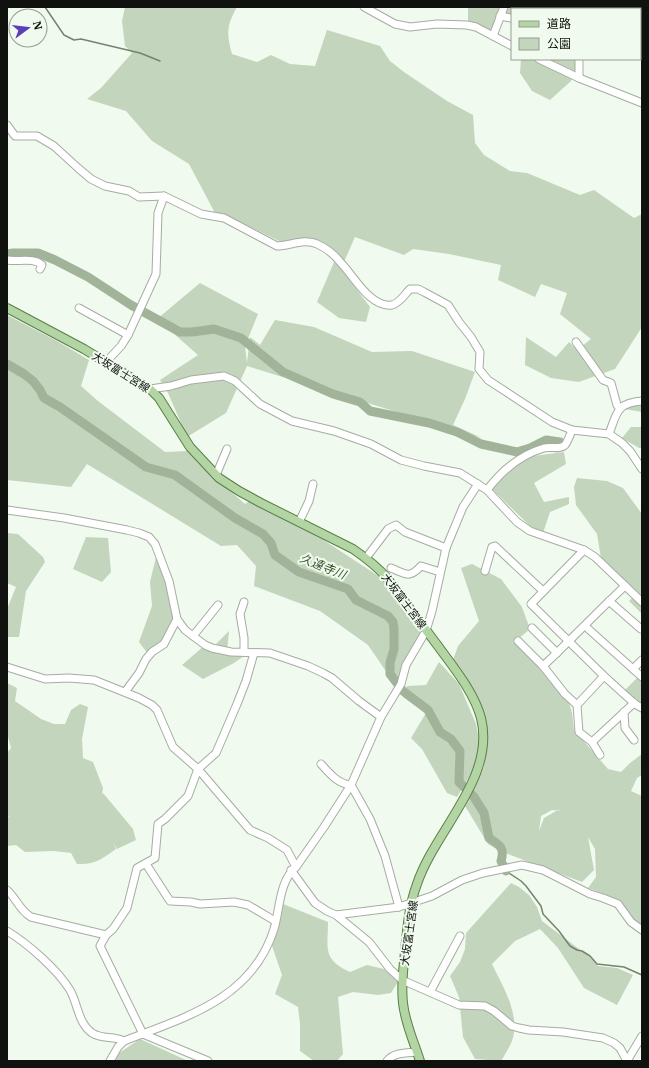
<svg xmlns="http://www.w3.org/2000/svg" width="649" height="1068" viewBox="0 0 649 1068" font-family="'IBM Plex Serif','Noto Sans JP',serif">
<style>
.green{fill:#c3d5bc;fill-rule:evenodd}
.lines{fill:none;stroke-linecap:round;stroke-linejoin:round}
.stream{stroke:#75836f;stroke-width:1.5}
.river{stroke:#a1b499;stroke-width:9}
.minor-casing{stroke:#a5ada1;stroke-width:9}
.major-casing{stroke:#587f47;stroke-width:10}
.minor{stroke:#fff;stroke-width:7}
.major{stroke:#b2d5a3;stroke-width:8}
.labels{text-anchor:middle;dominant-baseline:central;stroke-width:4;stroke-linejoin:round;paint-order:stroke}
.street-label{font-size:11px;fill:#0f120e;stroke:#f1faee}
.water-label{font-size:12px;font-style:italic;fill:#38552b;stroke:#f1faee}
</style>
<rect width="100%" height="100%" fill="#f1faee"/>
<g class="green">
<path d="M125,7H237C227,25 226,33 232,54L257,62L271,55L290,64L315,66L327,30L380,46L390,61L404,72L447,101L473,115L475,143L484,155L510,171L527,173L580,195L594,190L634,218L642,214V327L615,369L579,382L551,378L525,365L526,337L556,357L569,342L577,350L591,339L560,314L567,293L541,284L535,297L498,280L501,265L449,254L413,249L404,255L355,237L344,262L322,243L281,242L230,217L215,213L189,164L152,141L126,111L87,99L101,88L132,53L125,46L122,21Z"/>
<path d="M468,7H530V9H512V18L501,14L492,31L468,21Z"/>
<path d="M521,59H575L576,71L571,81L550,100L532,91L520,73Z"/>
<path d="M334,262L343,271L370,307L366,322L339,318L317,302Z"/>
<path d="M200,283L258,314L245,346L247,363L250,337L260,345L275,320L314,327L372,352L412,351L475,372L465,399L453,425L482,438L247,366L226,413L187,437L168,393L160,380L198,355L157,319Z"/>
<path d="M7,315L57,341L89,360L81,386L98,401L165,452L188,451L210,473L245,504L251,500L293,524L322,539L386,581L416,622L421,633L401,671L396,686L368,645L320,611L254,586L256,566L237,545L221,546L87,464L71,487L7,480Z"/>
<path d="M636,404L642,405V412L625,409Z"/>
<path d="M631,427H642V448H639L622,438Z"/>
<path d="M564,452L566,464L534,483L544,502L569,497V504L550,512L543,533L530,526L492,489L506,472L533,456Z"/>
<path d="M577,478L607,481L623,488L642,514V596L601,558L597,534L576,505L574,487Z"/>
<path d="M7,533L18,534L43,557L45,562L26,591L19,637H7V609L16,587L7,583Z"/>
<path d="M86,537L108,538L111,572L102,582L73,569Z"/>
<path d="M156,557L169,581L177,618L164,644L148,654L139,642L152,606L150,582Z"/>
<path d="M472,564L501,579L522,607L530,629L517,640L568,699L572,713L574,730L608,769L621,772L630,763L642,754V775L637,778L631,791L642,796V928L634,922L620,900L588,888L596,877L595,849L588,837L594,870L582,882L500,851L488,844L465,806L484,767L486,736L482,710L474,690L453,660L458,646L479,621L461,568ZM552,810L562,811H556L544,818L539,831L541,816Z"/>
<path d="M632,598L642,607V614L629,601Z"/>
<path d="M229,631L227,651L248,653L234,663L203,679L182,665L204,646L212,648Z"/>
<path d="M439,662L459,684L476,724L479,740L478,756L472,772L457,797L447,793L422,749L411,738L426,713L403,697L407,686L426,685Z"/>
<path d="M642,673V708L624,691Z"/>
<path d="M7,683L17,688L15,701L41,719L54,724H65L71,710L80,704L88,707L82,739L83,758L93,762L103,788L102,794L103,793L133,829L136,840L117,849L113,843L116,849C102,859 95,865 77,864L71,853L54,851L25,852L16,845L7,846V817L10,816H7V753L11,748L7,733Z"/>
<path d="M511,883L519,887L529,895L537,907L542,921L591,958L598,966L617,968L633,975L617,1005L584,988L558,948L540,929L515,941L492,964C503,987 521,1015 512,1041C509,1048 505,1055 501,1061L475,1059L463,1037L459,997L450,976L460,962L465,949L466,933Z"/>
<path d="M283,904L328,922C328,949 322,959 350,972L367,965L384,969L398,982L391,993L378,995L353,992L338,997L343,1054L337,1061H314L300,1051V1024L298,1007L275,994L282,975L270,940Z"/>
<path d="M140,1039L186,1060V1061H112L113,1057Z"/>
</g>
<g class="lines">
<g class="stream">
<path d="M45,7L64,35L74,40L81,39L140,53L160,61"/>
<path d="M506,871L521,881L526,886L541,906L543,914L559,931L570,946L577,950L582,951L590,956L597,964L624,967L642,975"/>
</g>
<g class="river">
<path d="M7,254L13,253H38L55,260L88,277L131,305L180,332H192L214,329L241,338L283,372L333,394L360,402L370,411L429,423L457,432L481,444L517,452L530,448L546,440L560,442"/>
<path d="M7,364L24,374L33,381L40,390L44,398L60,407L146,467L175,475L235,518L263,534L271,543L275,555L299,572L348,589L356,600L388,616L393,622L394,629V649L390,663V674L403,691L428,710L440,732L451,739L460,751L459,782L474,797L484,813L489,838C500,845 505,848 501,861L506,871"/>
</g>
<defs>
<g id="minor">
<path d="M364,7L395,24L410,27L437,24L467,25L476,27L512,46"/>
<path d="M570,7V9"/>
<path d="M500,16L511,18"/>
<path d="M493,36L504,7"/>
<path d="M539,59L579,78L642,103"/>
<path d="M579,78V59"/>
<path d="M7,125L15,136H37L54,146L78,168L91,179L105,186L129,191L139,197L164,196L201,214L224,218L277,246C289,246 305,238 317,244C326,248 335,255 341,263C354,276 370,308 392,305C400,303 405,294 410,289H418L424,292L448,305L459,322L471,337L480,352L479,369L488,380L552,422L572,430L609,434L622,443L630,451L642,469"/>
<path d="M7,260C18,262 34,257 42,265L40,269"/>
<path d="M79,308L128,335"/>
<path d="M576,342L603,380L611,383L617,405L620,409"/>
<path d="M106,362L121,346L128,335L156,274L158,213L164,196"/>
<path d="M150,389L171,386L191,380L224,376L235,381L260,404L292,421L334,431L371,444L401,460L424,466L460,473L487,490L517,522L530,531L584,550L595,557L642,602"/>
<path d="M609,434C617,413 616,403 642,401"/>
<path d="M216,475L227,449"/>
<path d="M487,490C502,470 520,455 544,448C550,446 560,450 565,445C568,441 570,435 572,430"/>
<path d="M7,510L64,518L127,530L139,533L149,537L155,544L169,581L177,619L185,630L205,645L212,648L231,652L270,653L308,666L323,673L332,678L359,701L381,717"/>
<path d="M299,522L309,501L313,484"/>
<path d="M584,550L531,604L604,676L635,704L642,708"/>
<path d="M366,558L388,529L396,525L405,532L446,548"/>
<path d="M391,568C406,574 409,579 421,566L440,572"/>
<path d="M485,571L492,547L495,546L543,591"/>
<path d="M609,601L641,629"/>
<path d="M585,626L642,677"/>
<path d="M532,628L557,653"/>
<path d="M193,636L218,605"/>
<path d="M518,641L543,666L565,694L577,705L579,732L592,742L600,755"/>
<path d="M244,652V638L240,614L244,602"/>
<path d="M543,666C571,640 597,612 625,586"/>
<path d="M7,667L45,679L69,678L94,680L139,698L152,705L157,710L173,747L198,769L250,830L268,838L287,850L296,867"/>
<path d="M633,669L642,660"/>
<path d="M125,692L139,673L146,659L152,652L164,644L177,619"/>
<path d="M577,705L604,676"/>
<path d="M624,712L625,728L634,740"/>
<path d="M592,742L634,703"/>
<path d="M321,764C329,773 338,784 351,785"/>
<path d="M351,785L370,819L385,856L399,907"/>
<path d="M146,864L170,901L191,902L200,904L234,902L248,905L275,921"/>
<path d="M291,870L315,903L327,911L336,915L369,942L390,969L402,980L459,1005L485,1006L494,1011L512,1026L519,1028L529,1030L563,1032L603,1038L614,1043L620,1048L627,1061"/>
<path d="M7,890C17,899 19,910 31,917L106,935L113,929L127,908L137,868L155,858L158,824L165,819L188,796L198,769L216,753L237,704L246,681L254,653"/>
<path d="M336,915L399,907L432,896L462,880L483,873L522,865L543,870L590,894L603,898L618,904L631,922L642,930"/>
<path d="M7,931C27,943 57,969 70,990C78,1004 78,1023 92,1033C103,1040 113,1035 124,1041"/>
<path d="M106,935L100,946L143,1034L208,1061"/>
<path d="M430,992L460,936"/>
<path d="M110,1061L118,1047L124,1041C186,1017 252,999 274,929C280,909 279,881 296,867L324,827L351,785L381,717L401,684L406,665L426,631L432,611L446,548L463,507L478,484"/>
<path d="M387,1061C394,1052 407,1053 417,1052"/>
<path d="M627,1061L642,1036"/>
</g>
<path id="major" d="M7,308L84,349L150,389L159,398L190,447L219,478L239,491L261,503L353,549C366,558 377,566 387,578C404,601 421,623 438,646C454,668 474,692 481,718C496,778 435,830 417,884C409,905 407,929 405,952C403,969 401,986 403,1003C405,1023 414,1042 420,1061"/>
</defs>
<use href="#minor" class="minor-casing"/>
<use href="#major" class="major-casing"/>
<use href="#minor" class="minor"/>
<use href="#major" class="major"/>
</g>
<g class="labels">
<g class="street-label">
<text transform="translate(121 372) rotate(32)">大坂富士宮線</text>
<text transform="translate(404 601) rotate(53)">大坂富士宮線</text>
<text transform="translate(409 933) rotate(-82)">大坂富士宮線</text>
</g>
<g class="water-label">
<text transform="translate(323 566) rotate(22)">久遠寺川</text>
</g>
</g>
<rect width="649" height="1068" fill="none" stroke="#0f120e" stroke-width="16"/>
<rect x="511" y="8" width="130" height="52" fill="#f1faee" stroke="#979d94"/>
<rect x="519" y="21" width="20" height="6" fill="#b2d5a3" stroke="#979d94"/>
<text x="547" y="28" font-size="12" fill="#0f120e">道路</text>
<rect x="519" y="38" width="20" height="12" fill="#c3d5bc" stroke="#979d94"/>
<text x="547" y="48" font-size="12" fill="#0f120e">公園</text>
<g transform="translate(28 28) rotate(75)"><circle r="19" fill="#f1faee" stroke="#979d94"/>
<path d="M0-3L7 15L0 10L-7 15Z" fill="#5940b8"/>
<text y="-6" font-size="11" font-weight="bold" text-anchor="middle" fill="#0f120e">N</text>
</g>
</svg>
